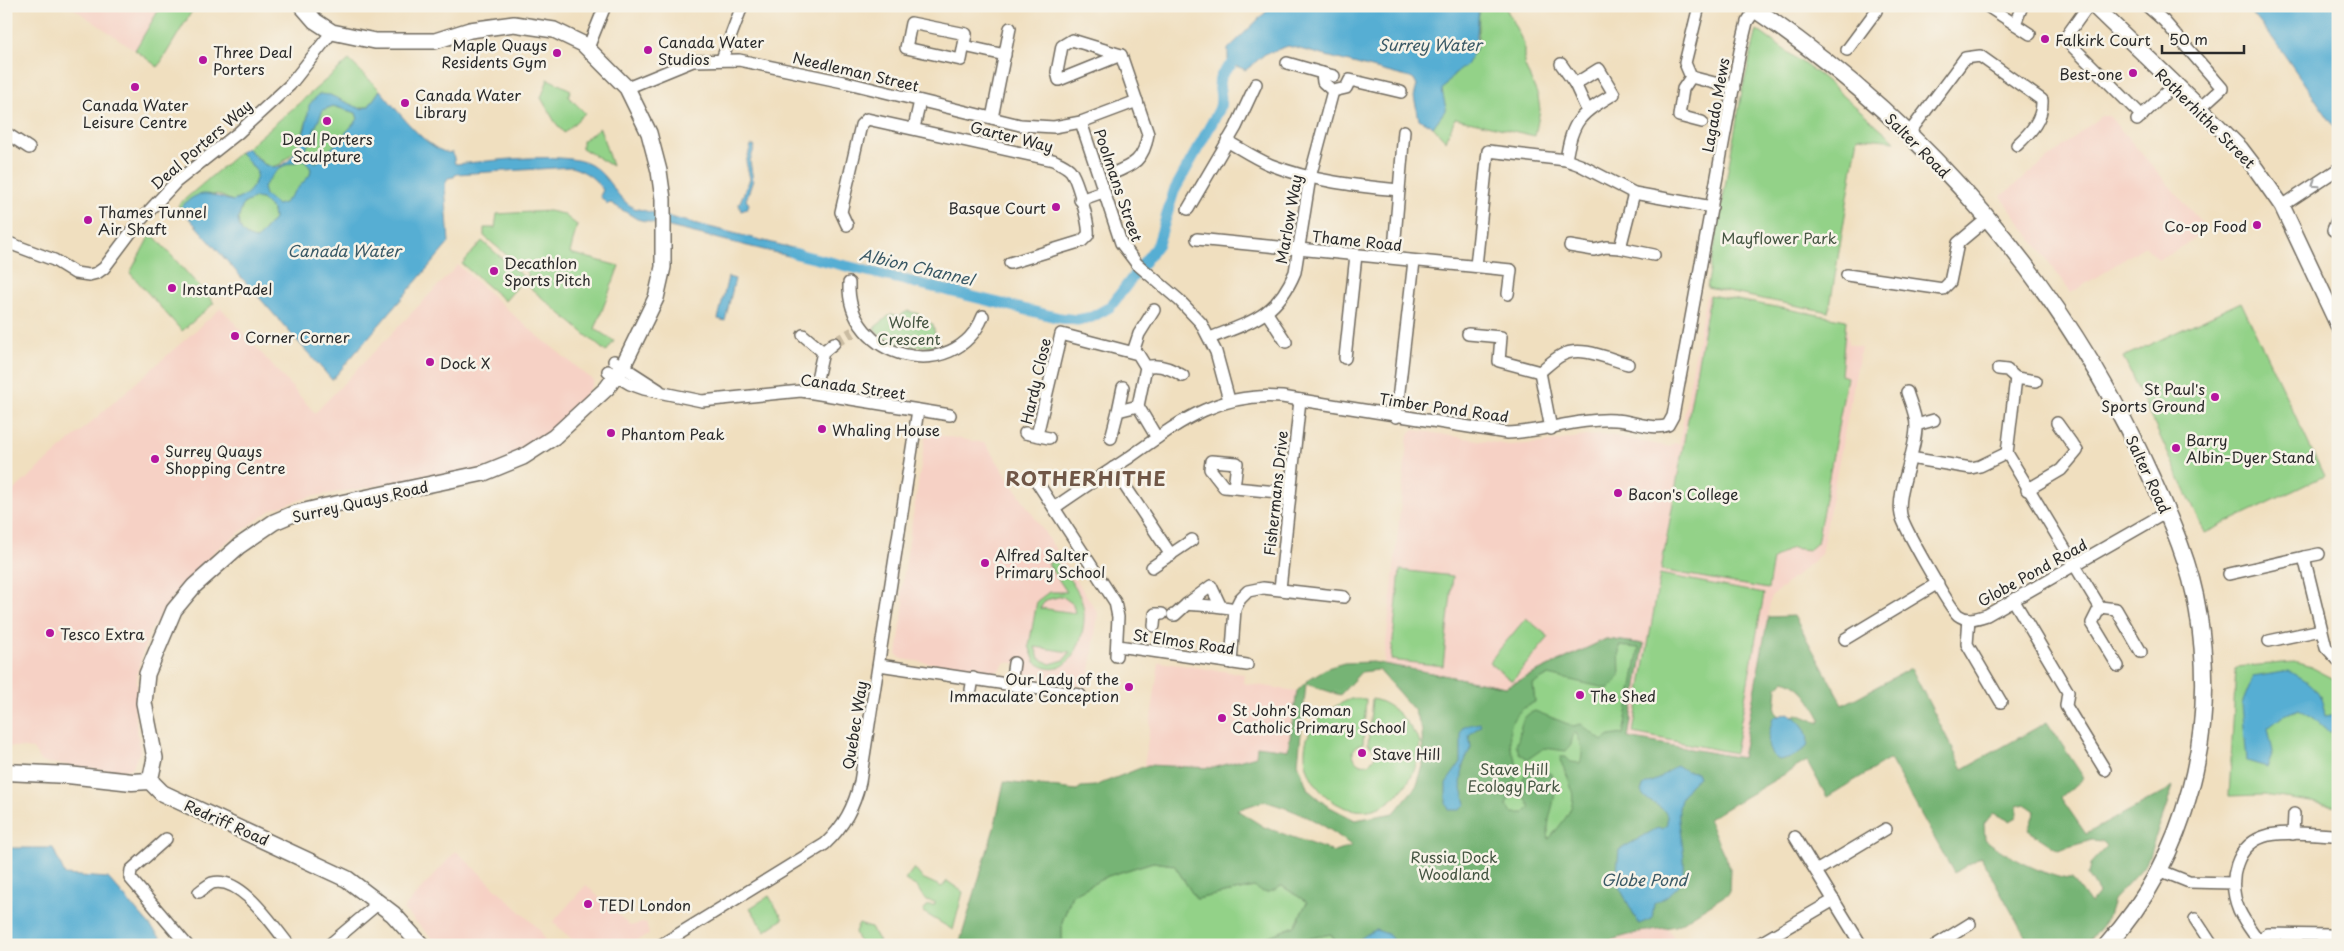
<svg xmlns="http://www.w3.org/2000/svg" width="2344" height="951" viewBox="0 0 2344 951" font-family="'Playpen Sans',sans-serif">
<style>
.built{fill:#f6d1c5}
.green{fill:#93d288;stroke:#5f7e5a;fill-rule:evenodd}
.forest{fill:#76b474;stroke:#507050;fill-rule:evenodd}
.water{fill:#56aed3;stroke:#406c7f;fill-rule:evenodd}
.lines{fill:none;stroke-linecap:round;stroke-linejoin:round}
.canal{stroke:#56aed3;stroke-width:11}
.minor-tunnel{stroke:#c9bba1;stroke-width:11;stroke-dasharray:11 5.5;stroke-linecap:butt}
.minor-casing{stroke:#706a5f;stroke-width:14}
.tertiary-casing{stroke:#706a5f;stroke-width:18}
.secondary-casing{stroke:#706a5f;stroke-width:19}
.minor{stroke:#fff;stroke-width:11}
.tertiary{stroke:#fff;stroke-width:15}
.secondary{stroke:#fff;stroke-width:16}
.oneway{stroke:#a0a0a0}
.poi-dot{fill:#b5179e;stroke:#f7f3e8;stroke-width:2}
.labels{text-anchor:middle;dominant-baseline:central;stroke-width:5;stroke-linejoin:round;paint-order:stroke}
.poi-label{font-size:15px;fill:#2b2b2b;stroke:#f7f3e8;text-anchor:start}
.street-label{font-size:15px;fill:#2b2b2b;stroke:#f7f3e8}
.park-label{font-size:15px;fill:#455542;stroke:#f7f3e8}
.water-label{font-size:16px;font-style:italic;fill:#3a5966;stroke:#f7f3e8}
.district-label{font-size:20px;font-weight:bold;letter-spacing:1px;fill:#705747;stroke:#f7f3e8}
</style>
<rect width="100%" height="100%" fill="#f7f3e8"/>
<filter id="ink" filterUnits="userSpaceOnUse"><feTurbulence type="fractalNoise" baseFrequency=".02" numOctaves="2"/><feDisplacementMap in="SourceGraphic" scale="10" xChannelSelector="R" yChannelSelector="G"/><feConvolveMatrix kernelMatrix="1 2 1 2 8 2 1 2 1" color-interpolation-filters="sRGB"/></filter>
<filter id="wash" filterUnits="userSpaceOnUse"><feTurbulence type="fractalNoise" baseFrequency=".0096" numOctaves="4" result="noise"/><feDisplacementMap in="SourceGraphic" scale="20" xChannelSelector="R" yChannelSelector="G"/><feGaussianBlur stdDeviation="1.12" result="paint"/><feColorMatrix in="noise" values="0 0 0 0 0 0 0 0 0 0 0 0 0 0 0 0 0 1.4 0 .05"/><feComposite in="paint" operator="in"/></filter>
<g filter="url(#wash)">
<rect width="100%" height="100%" fill="#f0dfbf"/>
<g class="built">
<path d="M70,6H161L135,50Z"/>
<path d="M2101,116H2109L2206,228L2185,245L2159,260L2145,246L2071,293L2001,196Z"/>
<path d="M458,265L527,327L594,381L581,403L543,440L494,467L309,497L271,510L217,549L178,590L149,633L138,669L135,714L140,751L132,768L119,772L41,762L33,749L6,746V497L221,308L315,413Z"/>
<path d="M1706,295L1846,320L1848,344L1861,347L1821,554L1771,597L1742,758L1628,738L1644,644L1606,639L1506,687L1384,664L1408,435L1414,430L1509,445L1543,443L1586,436L1609,435L1670,447L1674,443L1679,444Z"/>
<path d="M926,433L985,443L1098,613L1088,687L1032,678L1025,673L1022,664L1005,662L1000,670L992,672L902,659L897,655L904,602L901,592Z"/>
<path d="M1159,662L1244,674L1243,683L1297,691L1288,750L1258,746L1256,756L1213,768L1144,767Z"/>
<path d="M456,851L540,930L547,945H439L403,909Z"/>
<path d="M586,885L630,926L646,922L649,935L625,945H578L553,922Z"/>
<path d="M1668,928L1677,945H1592L1640,932Z"/>
</g>
<g class="green">
<path d="M161,6H195L158,67L135,50Z"/>
<path d="M1479,6H1505L1524,44V64L1538,96L1540,110L1535,136L1455,118L1446,141L1433,127L1446,109C1445,104 1441,96 1442,90C1444,80 1470,63 1476,49C1480,37 1478,19 1479,6Z"/>
<path d="M1757,30L1822,77L1895,141L1858,137L1829,312L1707,288L1742,91Z"/>
<path d="M349,60L380,90L369,106L357,109L330,95L308,117L298,148L281,164L272,167L264,164L247,148Z"/>
<path d="M548,79L571,90L568,96L585,113L564,133L555,122L541,98Z"/>
<path d="M333,106L356,113L358,119L324,157L315,163L305,151L323,110Z"/>
<path d="M600,128L612,166L582,148V141Z"/>
<path d="M240,152L257,172C256,187 248,196 233,201L217,194L188,201L180,208L178,205Z"/>
<path d="M305,160L311,169L310,175L284,203L277,205L264,195L263,188C276,169 282,164 305,160Z"/>
<path d="M255,198L262,199L273,210L274,219L257,239C245,238 240,231 238,220L243,204Z"/>
<path d="M549,211L563,214L577,225L570,253L619,266L595,329L614,341L606,352L528,286V273L484,236V228H495L497,214Z"/>
<path d="M154,236L214,303L182,331L130,273L149,237Z"/>
<path d="M482,241L525,278L505,301L462,264Z"/>
<path d="M1710,295L1846,320L1841,375L1847,377L1817,543L1809,550L1791,548L1773,559L1768,589L1661,570Z"/>
<path d="M2241,302L2324,476L2205,533L2123,357Z"/>
<path d="M908,311L919,314L924,321L933,324L937,344C915,349 889,348 874,328L891,314L899,316Z"/>
<path d="M1055,559C1064,573 1080,590 1083,606C1089,633 1069,688 1035,662L1029,646L1037,601L1049,592H1067L1048,564ZM1062,596L1073,604L1075,613L1040,608L1046,600ZM1035,647L1070,652L1064,660L1050,664L1039,658Z"/>
<path d="M1400,570L1453,576L1443,666L1391,660Z"/>
<path d="M1660,574L1764,594L1735,753L1633,733Z"/>
<path d="M1526,618L1549,637L1512,681L1489,662Z"/>
<path d="M1606,639L1644,644L1590,882L1428,864L1420,671L1506,687Z"/>
<path d="M2294,662L2311,667L2338,681V806L2264,795L2229,796L2236,667Z"/>
<path d="M1351,699H1366L1363,743L1357,745L1353,751C1353,760 1358,766 1368,764L1375,757V751L1368,744L1372,699C1394,703 1409,724 1420,742C1419,762 1413,779 1399,793C1342,854 1248,738 1351,699Z"/>
<path d="M1153,862L1174,865L1196,899L1254,887L1282,886L1307,902L1295,926L1246,945H1199L1179,942L1176,945H1062V922L1072,895L1108,876Z"/>
<path d="M914,868L922,878L942,887L947,881L963,892L953,930L923,912L928,905H935V902L925,900L917,887L905,880Z"/>
<path d="M769,896L783,919L765,931L750,908Z"/>
<path d="M859,924L871,928L881,945H860L855,932Z"/>
<path d="M1331,934L1337,945H1292L1296,941Z"/>
</g>
<path class="forest" d="M1794,616L1843,705L1911,668L1963,769L2047,722L2084,778L2061,798L2086,834L2173,787L2146,864L2113,900L2107,919L2086,945H2030L1981,857L1954,873L1890,759L1827,797L1807,761L1708,819L1730,868L1729,893L1676,926L1640,932L1592,945H1337L1331,934L1296,941L1292,945H1246L1295,926L1307,902L1282,886C1271,892 1264,896 1254,887L1196,899L1174,865L1153,862L1108,876L1072,895L1062,922V945H959L995,825L1004,782L1077,790L1081,787L1095,786L1148,765L1213,768L1256,756L1257,746L1288,750L1297,691L1309,679L1327,668L1344,663L1373,662L1506,687L1606,639L1644,644L1628,738L1742,758L1768,617ZM1619,646L1639,648L1623,734L1610,736L1602,741L1581,724L1573,726L1535,711C1517,717 1523,730 1516,745L1519,753L1528,759L1544,748L1566,751L1571,745L1573,734L1576,733C1582,744 1584,752 1580,763L1571,762L1566,757H1561L1560,760C1579,801 1578,804 1549,839C1544,814 1562,800 1551,774L1543,770L1529,771L1523,778L1524,795L1530,807L1524,813H1512L1506,805C1511,794 1517,780 1517,767C1517,762 1514,757 1512,752C1506,727 1511,713 1535,702L1533,684L1549,675L1609,689L1620,676ZM1379,670L1414,710L1422,730L1423,766L1417,785L1394,813L1355,820L1326,805L1308,790L1298,763L1306,684L1340,695L1361,672ZM1785,680C1803,686 1812,702 1821,719L1819,723L1797,714L1783,720L1775,711L1777,687ZM1264,801C1303,813 1320,821 1352,846L1334,852L1264,827L1237,810ZM2025,804L2035,811L2028,830L2058,850L2092,840L2102,841L2107,846L2090,864L2088,875L2099,893L2090,904L2072,879C2052,880 2000,853 1985,839L1984,824L1993,813L2010,821L2017,817V806Z"/>
<g class="water">
<path d="M1272,6H1479L1476,48L1466,65L1454,74L1442,90L1446,109L1433,127L1419,119L1414,97L1417,85L1414,79L1288,46L1265,54L1246,70L1236,66L1234,67L1228,60V49Z"/>
<path d="M2246,6H2338V132L2274,40Z"/>
<path d="M380,90C396,108 428,154 453,153L455,164C486,162 566,150 591,165C610,176 615,198 634,208L808,252L805,260L637,219L611,203L607,204L600,196L603,190C595,178 585,171 571,167L456,174L454,177L448,178L445,185L449,243L332,380L180,208C202,186 208,195 233,201C248,196 256,187 257,172L240,152L247,148C253,154 262,166 272,167C297,169 308,124 309,105L319,94L330,95L361,109L369,106ZM333,106L356,113L358,119L324,157L315,163L305,151L323,110ZM305,160L311,169L310,175L284,203L277,205L265,195L263,188C276,169 282,164 305,160ZM255,198L262,199L273,210L274,219L257,239C245,238 240,231 238,220L243,204Z"/>
<path d="M751,145L755,146L750,161L753,180L746,200L749,204L747,209L741,211L739,204L750,179L746,162Z"/>
<path d="M728,277L735,279L725,321L718,319Z"/>
<path d="M2289,671C2313,684 2321,688 2325,716L2338,714V731L2329,732L2314,718L2299,709L2284,715L2268,728L2273,752L2267,767L2247,761L2242,704L2253,677Z"/>
<path d="M1788,713C1800,720 1811,732 1807,747C1798,754 1791,758 1779,760C1762,750 1769,735 1773,718Z"/>
<path d="M1480,723L1481,725L1469,735L1471,747L1463,765L1461,784L1466,804L1460,810H1449L1446,804V783L1461,762V730L1464,726Z"/>
<path d="M1677,765L1686,771L1697,772L1699,777C1667,801 1682,825 1684,859C1684,866 1685,875 1681,882C1675,892 1663,898 1654,904L1652,919L1639,924L1616,881L1619,850L1659,827L1661,829L1666,826C1673,804 1647,807 1641,791L1644,785L1658,779Z"/>
<path d="M8,848H53L65,875L108,878L167,945H6Z"/>
<path d="M1376,930L1388,934L1397,945H1351C1359,941 1366,933 1376,930Z"/>
</g>
<g class="lines">
<path class="canal" d="M793,253L1060,318L1077,320L1092,317L1110,307L1158,244L1174,191L1219,110C1227,89 1208,84 1231,65"/>
</g>
</g>
<g filter="url(#ink)">
<g class="lines">
<path class="minor-tunnel" d="M834,343L853,332"/>
<defs>
<g id="minor">
<path d="M1699,6L1685,63L1691,77L1683,89L1679,116L1702,122"/>
<path d="M1987,6L2030,34"/>
<path d="M2088,6L2068,34L2067,41L2142,116"/>
<path d="M2147,6L2164,21L2222,88L2200,108"/>
<path d="M911,23L966,34L961,60L906,48Z"/>
<path d="M2015,24L2022,6"/>
<path d="M1072,40L1121,55L1059,80L1057,72L1062,46Z"/>
<path d="M964,46L1005,55"/>
<path d="M588,48L605,6"/>
<path d="M1847,50L1876,11L1877,6"/>
<path d="M722,59L742,6"/>
<path d="M1287,63L1322,73L1323,82L1333,91L1346,88L1350,80L1401,92"/>
<path d="M1561,64L1575,84"/>
<path d="M1322,73L1334,76"/>
<path d="M1691,77L1734,88"/>
<path d="M627,88L693,61L739,60L848,83L1020,125L1054,127L1081,122L1137,101"/>
<path d="M992,118L1010,28"/>
<path d="M2137,120L2174,85"/>
<path d="M1081,122L1121,243L1137,264L1179,300L1201,323L1216,352L1229,400"/>
<path d="M914,128L920,101"/>
<path d="M6,133L29,148"/>
<path d="M1909,133L1965,58L1980,56L2042,100C2043,119 2031,132 2017,145"/>
<path d="M1227,141C1241,149 1256,159 1271,165C1312,181 1356,186 1399,190"/>
<path d="M1566,160C1572,120 1580,114 1614,94L1599,69L1575,84L1587,110"/>
<path d="M1111,174C1134,165 1144,160 1148,134L1121,55"/>
<path d="M1080,200L1103,192"/>
<path d="M2282,206L2338,169"/>
<path d="M1188,209L1236,127L1256,84"/>
<path d="M2338,218L2333,230L2338,231"/>
<path d="M847,225L841,212L861,125L867,119L1053,160C1059,163 1065,165 1070,170C1077,178 1090,226 1088,235L1082,241L1010,263"/>
<path d="M1197,239L1511,270L1508,294"/>
<path d="M6,242L54,260L75,273L89,275L97,273L104,268L137,224L176,182L238,133L290,85L332,32"/>
<path d="M1570,246L1594,250L1606,247L1620,248L1654,255"/>
<path d="M1620,248L1634,193"/>
<path d="M1394,249L1404,131"/>
<path d="M1476,266L1488,151L1566,160L1580,165L1634,193L1712,207"/>
<path d="M1847,275L1943,289L1950,282L1958,243L1988,218"/>
<path d="M849,283C846,360 955,386 983,316"/>
<path d="M1267,313L1286,342"/>
<path d="M1468,334L1501,337L1499,361L1540,372"/>
<path d="M803,335L823,352L814,392"/>
<path d="M1210,338C1251,322 1277,316 1295,272L1310,177L1333,91"/>
<path d="M823,352L834,343"/>
<path d="M1133,352L1139,334L1154,310"/>
<path d="M1345,358L1356,255"/>
<path d="M614,361L659,390"/>
<path d="M1146,367C1159,363 1172,369 1183,376"/>
<path d="M1998,369L2007,370L2016,378"/>
<path d="M608,371L630,384L644,389L702,401L801,391L950,415"/>
<path d="M1540,372C1547,366 1554,359 1562,355C1581,345 1609,359 1628,364"/>
<path d="M1540,372L1551,429"/>
<path d="M1907,392C1910,402 1916,415 1916,425C1917,451 1896,491 1901,515C1904,528 1949,607 1958,615C1967,622 1978,618 1987,615L2167,512"/>
<path d="M1118,411L1123,387"/>
<path d="M1396,417L1414,261"/>
<path d="M1916,425L1934,420"/>
<path d="M1025,433L1049,438"/>
<path d="M1037,435L1061,334L1138,354L1146,367L1138,406L1157,438"/>
<path d="M1111,438L1118,411L1138,406"/>
<path d="M2007,453L2100,607L2092,623L2118,666"/>
<path d="M1910,458L1971,468L1980,466L2007,453L2016,378L2036,381"/>
<path d="M1113,468L1171,555"/>
<path d="M1037,482L1115,602L1118,617L1116,656"/>
<path d="M1234,488L1237,463L1211,461L1210,469L1224,487L1290,493"/>
<path d="M2027,490L2061,470L2077,451L2057,423"/>
<path d="M1054,508C1078,491 1103,475 1127,459C1178,423 1216,392 1282,397L1507,433C1544,432 1578,418 1615,420C1631,420 1653,431 1668,425L1673,416L1740,51L1747,22L1755,10"/>
<path d="M2304,557L2319,554"/>
<path d="M1152,567L1192,540"/>
<path d="M2229,574L2304,557L2326,647L2338,660"/>
<path d="M1280,589L1300,400"/>
<path d="M2014,601L2068,692L2066,706L2105,770"/>
<path d="M1220,605L1211,586L1187,604C1203,606 1219,605 1235,609"/>
<path d="M2100,607L2116,609L2141,652"/>
<path d="M1173,615H1175L1187,604"/>
<path d="M1969,619L1967,644L2001,702"/>
<path d="M1154,626L1155,614H1162"/>
<path d="M1845,639L1938,583"/>
<path d="M2269,641L2321,630"/>
<path d="M1118,646L1247,665"/>
<path d="M1231,663L1235,609L1240,599L1248,591L1263,588L1344,597"/>
<path d="M879,665L1080,695"/>
<path d="M1011,684L1014,663"/>
<path d="M971,690L973,678"/>
<path d="M2293,834L2294,814"/>
<path d="M2334,835C2313,834 2290,831 2269,835C2235,843 2227,881 2239,910C2244,921 2251,930 2258,940L2268,934L2329,935L2337,945"/>
<path d="M1795,837L1861,945"/>
<path d="M166,839L131,870L130,878L187,945"/>
<path d="M2159,870L2189,882L2233,883"/>
<path d="M1816,871L1886,829"/>
<path d="M199,892C203,889 208,885 212,883C241,875 273,926 289,945"/>
<path d="M2195,919L2212,945"/>
<path d="M329,945L380,902"/>
<path d="M661,945L825,844C844,826 854,807 860,782L918,410"/>
<path d="M1757,945L1834,900"/>
<path d="M1936,945L1970,924"/>
</g>
<g id="tertiary">
<path d="M2094,6L2200,108L2240,148L2256,169L2282,206L2338,325"/>
<path d="M150,781L155,758L144,703L147,674L174,610L194,586L239,546L274,522L293,514L326,506L484,473L523,457L554,437L607,388L623,366L656,298L663,267V199L659,171L649,133L627,88L583,44L554,30L514,24L470,30L435,41H375L332,32L315,21L302,6"/>
</g>
<g id="secondary">
<path d="M1750,6C1924,122 2066,287 2152,479C2171,521 2191,565 2198,612C2218,730 2188,855 2107,945"/>
<path d="M6,772L68,775L132,782L150,781L162,793L347,879L393,914L421,945"/>
</g>
</defs>
<use href="#minor" class="minor-casing"/>
<use href="#tertiary" class="tertiary-casing"/>
<use href="#secondary" class="secondary-casing"/>
<use href="#minor" class="minor"/>
<use href="#tertiary" class="tertiary"/>
<use href="#secondary" class="secondary"/>
</g>
<defs><path id="oneway-chevron" d="M-2-3.5L2.5 0L-2 3.5" fill="none" stroke-width="1.6" stroke-linecap="round" stroke-linejoin="round" transform="scale(1.25)"/></defs>
<use class="oneway" href="#oneway-chevron" transform="translate(2315 184) rotate(146)"/>
</g>
<g class="poi-dot">
<circle cx="2045" cy="39" r="5"/>
<circle cx="648" cy="50" r="5"/>
<circle cx="557" cy="53" r="5"/>
<circle cx="203" cy="60" r="5"/>
<circle cx="2133" cy="73" r="5"/>
<circle cx="135" cy="87" r="5"/>
<circle cx="405" cy="103" r="5"/>
<circle cx="327" cy="121" r="5"/>
<circle cx="1056" cy="207" r="5"/>
<circle cx="88" cy="220" r="5"/>
<circle cx="2257" cy="225" r="5"/>
<circle cx="494" cy="271" r="5"/>
<circle cx="172" cy="288" r="5"/>
<circle cx="235" cy="336" r="5"/>
<circle cx="430" cy="362" r="5"/>
<circle cx="2215" cy="397" r="5"/>
<circle cx="822" cy="429" r="5"/>
<circle cx="611" cy="433" r="5"/>
<circle cx="2176" cy="448" r="5"/>
<circle cx="155" cy="459" r="5"/>
<circle cx="1618" cy="493" r="5"/>
<circle cx="985" cy="563" r="5"/>
<circle cx="50" cy="633" r="5"/>
<circle cx="1129" cy="687" r="5"/>
<circle cx="1580" cy="695" r="5"/>
<circle cx="1222" cy="718" r="5"/>
<circle cx="1362" cy="753" r="5"/>
<circle cx="588" cy="904" r="5"/>
</g>
<g class="labels">
<g class="poi-label">
<text x="2055" y="39">Falkirk Court</text>
<text x="658" y="41">Canada Water<tspan x="658" dy="17">Studios</tspan></text>
<text x="547" y="44" text-anchor="end">Maple Quays<tspan x="547" dy="17">Residents Gym</tspan></text>
<text x="213" y="51">Three Deal<tspan x="213" dy="17">Porters</tspan></text>
<text x="2123" y="73" text-anchor="end">Best-one</text>
<text x="415" y="94">Canada Water<tspan x="415" dy="17">Library</tspan></text>
<text x="135" y="104" text-anchor="middle">Canada Water<tspan x="135" dy="17">Leisure Centre</tspan></text>
<text x="327" y="138" text-anchor="middle">Deal Porters<tspan x="327" dy="17">Sculpture</tspan></text>
<text x="1046" y="207" text-anchor="end">Basque Court</text>
<text x="98" y="211">Thames Tunnel<tspan x="98" dy="17">Air Shaft</tspan></text>
<text x="2247" y="225" text-anchor="end">Co-op Food</text>
<text x="504" y="262">Decathlon<tspan x="504" dy="17">Sports Pitch</tspan></text>
<text x="182" y="288">InstantPadel</text>
<text x="245" y="336">Corner Corner</text>
<text x="440" y="362">Dock X</text>
<text x="2205" y="388" text-anchor="end">St Paul's<tspan x="2205" dy="17">Sports Ground</tspan></text>
<text x="832" y="429">Whaling House</text>
<text x="621" y="433">Phantom Peak</text>
<text x="2186" y="439">Barry<tspan x="2186" dy="17">Albin-Dyer Stand</tspan></text>
<text x="165" y="450">Surrey Quays<tspan x="165" dy="17">Shopping Centre</tspan></text>
<text x="1628" y="493">Bacon's College</text>
<text x="995" y="554">Alfred Salter<tspan x="995" dy="17">Primary School</tspan></text>
<text x="60" y="633">Tesco Extra</text>
<text x="1119" y="678" text-anchor="end">Our Lady of the<tspan x="1119" dy="17">Immaculate Conception</tspan></text>
<text x="1590" y="695">The Shed</text>
<text x="1232" y="709">St John's Roman<tspan x="1232" dy="17">Catholic Primary School</tspan></text>
<text x="1372" y="753">Stave Hill</text>
<text x="598" y="904">TEDI London</text>
</g>
<g class="street-label">
<text transform="translate(856 71) rotate(13)">Needleman Street</text>
<text transform="translate(1715 105) rotate(-80)">Lagado Mews</text>
<text transform="translate(2206 118) rotate(45)">Rotherhithe Street</text>
<text transform="translate(1012 136) rotate(14)">Garter Way</text>
<text transform="translate(201 144) rotate(-41)">Deal Porters Way</text>
<text transform="translate(1918 145) rotate(45)">Salter Road</text>
<text transform="translate(1119 185) rotate(71)">Poolmans Street</text>
<text transform="translate(1288 219) rotate(-80)">Marlow Way</text>
<text transform="translate(1357 240) rotate(6)">Thame Road</text>
<text transform="translate(1035 381) rotate(-77)">Hardy Close</text>
<text transform="translate(853 386) rotate(8)">Canada Street</text>
<text transform="translate(1444 407) rotate(8)">Timber Pond Road</text>
<text transform="translate(2149 474) rotate(65)">Salter Road</text>
<text transform="translate(1275 493) rotate(-84)">Fishermans Drive</text>
<text transform="translate(360 501) rotate(-13)">Surrey Quays Road</text>
<text transform="translate(2032 572) rotate(-29)">Globe Pond Road</text>
<text transform="translate(1184 641) rotate(8)">St Elmos Road</text>
<text transform="translate(854 725) rotate(-81)">Quebec Way</text>
<text transform="translate(227 822) rotate(24)">Redriff Road</text>
</g>
<g class="park-label">
<text x="1779" y="237">Mayflower Park</text>
<text x="909" y="321">Wolfe<tspan x="909" dy="17">Crescent</tspan></text>
<text x="1514" y="768">Stave Hill<tspan x="1514" dy="17">Ecology Park</tspan></text>
<text x="1454" y="856">Russia Dock<tspan x="1454" dy="17">Woodland</tspan></text>
</g>
<g class="water-label">
<text x="1430" y="44">Surrey Water</text>
<text x="344" y="250">Canada Water</text>
<text transform="translate(917 266) rotate(13)">Albion Channel</text>
<text x="1644" y="879">Globe Pond</text>
</g>
<g class="district-label">
<text x="1086" y="478">ROTHERHITHE</text>
</g>
</g>
<rect width="2344" height="951" fill="none" stroke="#f7f3e8" stroke-width="25"/>
<path d="M2162 45v8h82v-8" fill="none" stroke="#2b2b2b" stroke-width="2.5"/>
<text x="2169" y="45" font-size="15" fill="#2b2b2b" stroke="#f7f3e8" stroke-width="4" paint-order="stroke">50 m</text>
</svg>
